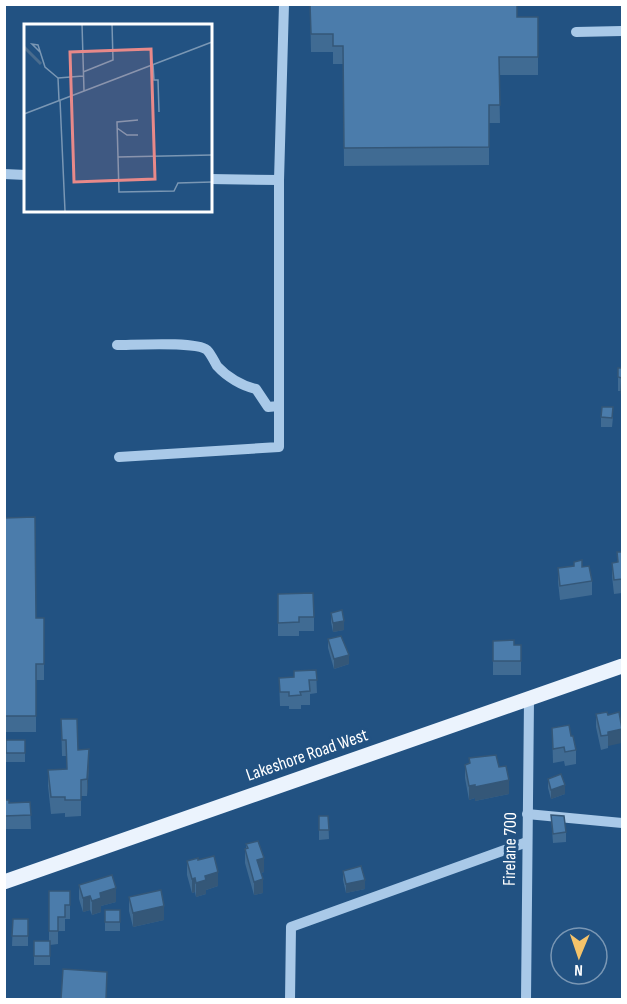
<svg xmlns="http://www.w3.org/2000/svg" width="627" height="1004" viewBox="0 0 627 1004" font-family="'Sofia Sans Condensed',sans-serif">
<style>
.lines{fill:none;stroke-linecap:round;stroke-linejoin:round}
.minor{stroke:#a9c9e8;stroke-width:10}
.major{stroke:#ebf3fd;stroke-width:15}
.wall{fill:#406b93}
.shaded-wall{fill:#345778}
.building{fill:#4b7cab;stroke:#345778;stroke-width:1.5}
.labels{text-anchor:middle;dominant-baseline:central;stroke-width:6;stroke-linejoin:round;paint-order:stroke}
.street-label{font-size:18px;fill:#fff;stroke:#225282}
.inset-river{fill:none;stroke:#496c8e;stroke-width:3}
.inset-road{fill:none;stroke:#7a97b4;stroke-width:1.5}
.view{fill:#e88989;fill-opacity:0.15;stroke:#e88989;stroke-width:3}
.inset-edge{fill:none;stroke:#fff;stroke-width:3}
</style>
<rect width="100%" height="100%" fill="#225282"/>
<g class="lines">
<g class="minor">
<path d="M576,32L622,31"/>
<path d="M4,174L26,175"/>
<path d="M210,179L279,180L284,4"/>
<path d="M117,345C134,345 196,341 207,350C211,354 214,361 217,366C227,377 242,386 256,389L268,407L279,406"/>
<path d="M119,457L279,447V180"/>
<path d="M527,814L622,823"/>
<path d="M290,1000L291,927L527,842"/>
<path d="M526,1000L529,700"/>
</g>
<path class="major" d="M4,882L622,666"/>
</g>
<g class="wall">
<path d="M310,4L517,17H538V75H499L500,123H489V165L344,166L343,64H333V52H311Z"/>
<path d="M622,359V406H621V391H618V377L622,368Z"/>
<path d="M601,417H613L612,427H601Z"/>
<path d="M4,518L36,618H44V680H36V732H4Z"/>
<path d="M617,552H622V593L614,594L612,576V563L617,562Z"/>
<path d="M574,562L582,567L592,581V595L560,600L558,582V568L574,566Z"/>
<path d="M278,594L314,617V631H299V636H278Z"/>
<path d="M331,613L344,630L333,632L331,622Z"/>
<path d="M328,639L349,664L334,669L328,648Z"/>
<path d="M493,641L514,645H521V675H493Z"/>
<path d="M316,670L317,693L310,694V705H301V709H289V706H280L279,678L294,677Z"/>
<path d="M596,714L608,715L622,728L608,746V748L601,750L596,727Z"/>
<path d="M61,719L78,750L89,766L87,796H81V816L65,817V813L51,814L48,786V770L67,769L66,756H62Z"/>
<path d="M552,728L571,736L576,750V764L565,766L564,761L553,763Z"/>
<rect x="6" y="740" width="19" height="22"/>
<path d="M469,758L499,767L509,794L475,801V798L469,800L465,778V765L469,764Z"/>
<path d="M548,779L565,794L551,799L548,788Z"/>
<path d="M4,800L9,803L30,802L31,829H4Z"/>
<path d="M551,815L566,832V842L553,843Z"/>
<path d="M319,816H328L329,839L319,840Z"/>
<path d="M246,844L264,872L261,873L263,893L254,895L245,863V849H246Z"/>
<path d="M198,860L218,886L206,890V894L196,897L195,892L192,893L187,875V861Z"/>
<path d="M343,871L365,889L346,893L343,880Z"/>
<path d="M79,885L116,902L101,906V912L92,915L90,910L83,912L79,899Z"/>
<path d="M49,891H70V919H65V931H58V944L50,945V965H34V941H49Z"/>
<path d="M129,897L164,920L133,927L129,911Z"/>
<rect x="105" y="910" width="15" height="21"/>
<path d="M13,919H28V946H12Z"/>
</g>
<g class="shaded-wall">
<path d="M344,621V630L333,632V623Z"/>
<path d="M349,655V664L334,669V659Z"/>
<path d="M622,729V743L608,746V732Z"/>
<path d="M89,749V766L87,796V779Z"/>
<path d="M509,780V794L475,801V787Z"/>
<path d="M475,785V798L469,800V786Z"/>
<path d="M565,785V794L551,799V790Z"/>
<path d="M264,858V872L257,874V860Z"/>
<path d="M218,872V886L206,890V894L196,897V883L205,876Z"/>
<path d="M195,878V892L192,893V879Z"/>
<path d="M263,879V893L254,895V882Z"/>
<path d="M365,880V889L346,893V884Z"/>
<path d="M116,888V902L101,906V912L92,915V901L100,893Z"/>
<path d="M90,896V910L83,912V898Z"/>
<path d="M164,906V920L133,927V913Z"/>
</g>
<g class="building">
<path d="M310,4H517V17H538V57H499L500,105H489V147L344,148L343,46H333V34H311Z"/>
<path d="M622,359V393H621L622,378L618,377V368H622Z"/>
<path d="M602,407H613L612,418L601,417Z"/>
<path d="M35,517L36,618H44V664H36V716H4V518Z"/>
<path d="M617,552H622V579L614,580L612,563L618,562Z"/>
<path d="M582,560V567L589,566L592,581L560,586L558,568L574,566V562Z"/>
<path d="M313,593L314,617H299V622L278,623V594Z"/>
<path d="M342,610L344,621L333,623L331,613Z"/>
<path d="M341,636L349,655L334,659L328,639Z"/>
<path d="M514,640V645H521V661H493V641Z"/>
<path d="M316,670L317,680H309L310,691L300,692L301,695L289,696V692H280L279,678L294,677V671Z"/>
<path d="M607,712L608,715L619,712L622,729L608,732V735L601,736L596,714Z"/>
<path d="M61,719H77L78,750L89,749L87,779L81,780V800H65V797H51L48,770L67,769L66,740H62Z"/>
<path d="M569,725L571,736H573L576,750L565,752L564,747L553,749L552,728Z"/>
<rect x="6" y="740" width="19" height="13"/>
<path d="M496,755L499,767L506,766L509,780L475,787V785L469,786L465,765L470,763L469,758Z"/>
<path d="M561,774L565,785L551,790L548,779Z"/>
<path d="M4,800H9V803L30,802L31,815L4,816Z"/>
<path d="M551,815L564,816L566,832L553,834Z"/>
<path d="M319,816H328L329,830H319Z"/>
<path d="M258,841L264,858L257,860L263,879L254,882L245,849L248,848L246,844Z"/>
<path d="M214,856L218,872L205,876L206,880L196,883L195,878L192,879L187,861L198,858V860Z"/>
<path d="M361,866L365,880L346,884L343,871Z"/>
<path d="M112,875L116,888L100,893L101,898L92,901L90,896L83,898L79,885Z"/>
<path d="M161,890L164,906L133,913L129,897Z"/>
<path d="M49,891H70V905H65V917H58V931H49Z"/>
<rect x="105" y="910" width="15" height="12"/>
<path d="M13,919H28V936H12Z"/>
<rect x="34" y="941" width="16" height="15"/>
<path d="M63,969L107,972L106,999H61Z"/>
</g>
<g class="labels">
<g class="street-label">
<text transform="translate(307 755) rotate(-19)">Lakeshore Road West</text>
<text transform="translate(510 849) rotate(-89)">Firelane 700</text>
</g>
</g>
<g transform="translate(24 24)">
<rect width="188" height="188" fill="#225282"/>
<path class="inset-river" d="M0,23L17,40"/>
<path class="inset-road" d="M58,0L60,67M16,28L8,20L14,21L21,43L34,54L35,76M129,40L130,56H134L135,88M59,48L89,36L88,0M34,54L59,52M36,76L41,187M0,90L188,18M93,104L103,111H114M188,131L94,133L95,168L150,167L154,159L188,158M94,133L93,98L114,96"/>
<path class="view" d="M127,25L131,155L50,158L46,28Z"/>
<rect width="188" height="188" class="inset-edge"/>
</g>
<rect width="627" height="1004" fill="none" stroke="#ffffff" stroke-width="12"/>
<g transform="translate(579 956) rotate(182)"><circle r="28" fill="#225282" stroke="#7a97b4" stroke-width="1.5"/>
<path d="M0-4.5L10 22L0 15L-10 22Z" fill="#f4c36a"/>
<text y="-9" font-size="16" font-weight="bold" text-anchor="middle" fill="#ffffff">N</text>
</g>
</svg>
